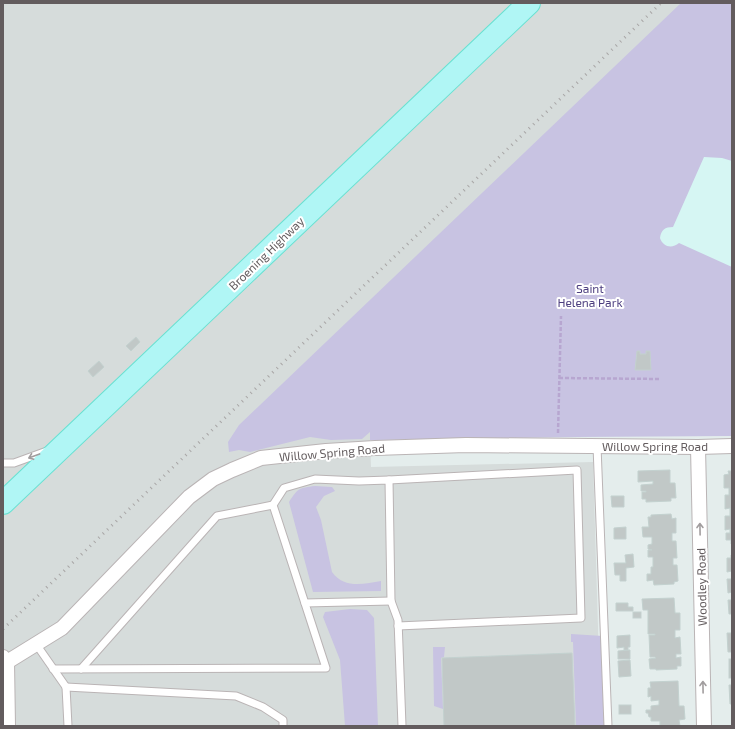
<svg xmlns="http://www.w3.org/2000/svg" width="735" height="729" viewBox="0 0 735 729" font-family="'Exo 2',sans-serif">
<style>
.industrial{fill:#d6dcdb}
.green{fill:#c8c3e2}
.sand{fill:#d6f6f3}
.building{fill:#c1c8c7;stroke:#c3d1cf}
.lines{fill:none;stroke-linecap:round;stroke-linejoin:round}
.lane-casing{stroke:#bab4b5;stroke-width:9}
.street-casing{stroke:#bab4b5;stroke-width:16}
.primary-casing{stroke:#69e1d2;stroke-width:24}
.path{stroke:#b7a6d0;stroke-width:2.5;stroke-dasharray:4 2;stroke-linecap:butt}
.lane{stroke:#fff;stroke-width:7}
.street{stroke:#fff;stroke-width:14}
.primary{stroke:#b0f6f5;stroke-width:22}
.rail{stroke:#a8a6a6;stroke-width:3;stroke-dasharray:1 5;stroke-linecap:butt}
.oneway{stroke:#a19d9e}
.labels{text-anchor:middle;dominant-baseline:central;stroke-width:4;stroke-linejoin:round;paint-order:stroke}
.street-label{font-size:12px;fill:#635c5e;stroke:#fff}
.park-label{font-size:12px;fill:#4c3e7f;stroke:#fff}
</style>
<rect width="100%" height="100%" fill="#e4edec"/>
<path class="industrial" d="M3,3H689L376,304L370,440L371,467L593,462L601,726H3Z"/>
<g class="green">
<path d="M681,3H732V436L578,437L378,440H370V432L362,439L331,440L310,437L250,452L239,450L229,452L228,442L239,425Z"/>
<path d="M315,486L332,487L335,491L324,496L316,507L321,520L332,572C344,589 364,584 381,581V591L313,592L289,502C298,488 299,488 315,486Z"/>
<path d="M350,609L367,610L374,618L378,726H345L340,660L323,617L325,612Z"/>
<path d="M571,634L603,636L606,726H576L573,642H571Z"/>
<path d="M433,647H445L444,657L441,658L443,709L434,706Z"/>
</g>
<path class="sand" d="M704,157L722,158L732,161V267L679,243C672,249 663,247 660,238C661,230 665,227 673,227Z"/>
<g class="building">
<path d="M136,337L140,342L131,351L126,346Z"/>
<path d="M637,351H640V354H646V351H650L651,370H635Z"/>
<path d="M99,361L104,367L93,377L88,371Z"/>
<path d="M670,470V483H675L676,498H671V501L646,502V499H642V492H646V491H641V485L653,484V481L638,482V471Z"/>
<path d="M728,471H732V544H731V540H726V533H730V529L725,530V516H730V508L725,509V495H729V488H724V475L729,474Z"/>
<path d="M611,496H624V507H612Z"/>
<path d="M671,514L672,519L676,518V533H672V541H676L677,558H673V565H677L678,581L674,582V584L654,585L653,580L647,581V574H651V567H653V557H648V550H652L648,549V545L652,544V537H643L642,527H649L648,517H651V515Z"/>
<path d="M626,527V539H614V528Z"/>
<path d="M633,554L634,567L626,568V581H620V575H615L614,563H626L625,555Z"/>
<path d="M731,555H732V592L728,593L727,579H732V571L727,572V558H731Z"/>
<path d="M674,598L675,613H680V630H675V638L680,637L681,654H676V658L681,657V666H677V669L656,670V669H650L649,659L656,658L655,657H650L649,635H655V634H648V610H643L642,599Z"/>
<path d="M728,600H732V614H729Z"/>
<path d="M616,603H628V607H633V611H616Z"/>
<rect x="633" y="612" width="8" height="6"/>
<path d="M727,633H732V652H728Z"/>
<path d="M630,635V647H628V650H624V647L617,648V636Z"/>
<path d="M630,650V659H618V651Z"/>
<path d="M572,653L575,726H444L442,658Z"/>
<rect x="729" y="659" width="3" height="19"/>
<path d="M630,660L631,676L619,677L618,661Z"/>
<path d="M678,681L679,706H684L685,719L679,720L680,726H660V721H651V717H649L648,713H646V710H651V706L659,705V700L651,701V696L648,697V688H651L650,682Z"/>
<path d="M729,685H732V704H730Z"/>
<rect x="619" y="705" width="12" height="9"/>
</g>
<g class="lines">
<defs>
<g id="lane">
<path d="M597,446L608,726"/>
<path d="M3,463H14L47,451"/>
<path d="M389,480L577,470L581,618L398,626"/>
<path d="M305,603L391,601"/>
<path d="M36,644L66,687L68,726"/>
<path d="M53,669L326,668L273,505L284,488L315,479L359,481L389,480L391,601L398,620L402,726"/>
<path d="M81,669L217,516L273,505"/>
<path d="M66,687L236,696L263,707L283,720V726"/>
</g>
<g id="street">
<path d="M698,447L704,726"/>
<path d="M3,657L7,662L8,726"/>
<path d="M7,662L62,628L189,497L213,479L232,470L261,458L326,451L375,448L466,445L698,447L732,446"/>
</g>
<path id="primary" d="M3,503L529,3"/>
</defs>
<use href="#lane" class="lane-casing"/>
<use href="#street" class="street-casing"/>
<use href="#primary" class="primary-casing"/>
<g class="path">
<path d="M559,378L660,379"/>
<path d="M558,433L561,316"/>
</g>
<use href="#lane" class="lane"/>
<use href="#street" class="street"/>
<use href="#primary" class="primary"/>
<path class="rail" d="M3,629L661,3"/>
</g>
<defs><path id="oneway-shaft" d="M-6 0H5M1.5-3L5.5 0L1.5 3" fill="none" stroke-width="1.6" stroke-linecap="round" stroke-linejoin="round"/></defs>
<g class="oneway">
<use href="#oneway-shaft" transform="translate(34 456) rotate(160)"/>
<use href="#oneway-shaft" transform="translate(700 529) rotate(-91)"/>
<use href="#oneway-shaft" transform="translate(703 687) rotate(-91)"/>
</g>
<g class="labels">
<g class="street-label">
<text transform="translate(266 253) rotate(-44)">Broening Highway</text>
<text x="655" y="446">Willow Spring Road</text>
<text transform="translate(332 452) rotate(-5)">Willow Spring Road</text>
<text transform="translate(701 587) rotate(-91)">Woodley Road</text>
</g>
<g class="park-label">
<text x="590" y="288">Saint<tspan x="590" dy="14">Helena Park</tspan></text>
</g>
</g>
<rect width="735" height="729" fill="none" stroke="#635c5e" stroke-width="8"/>
</svg>
